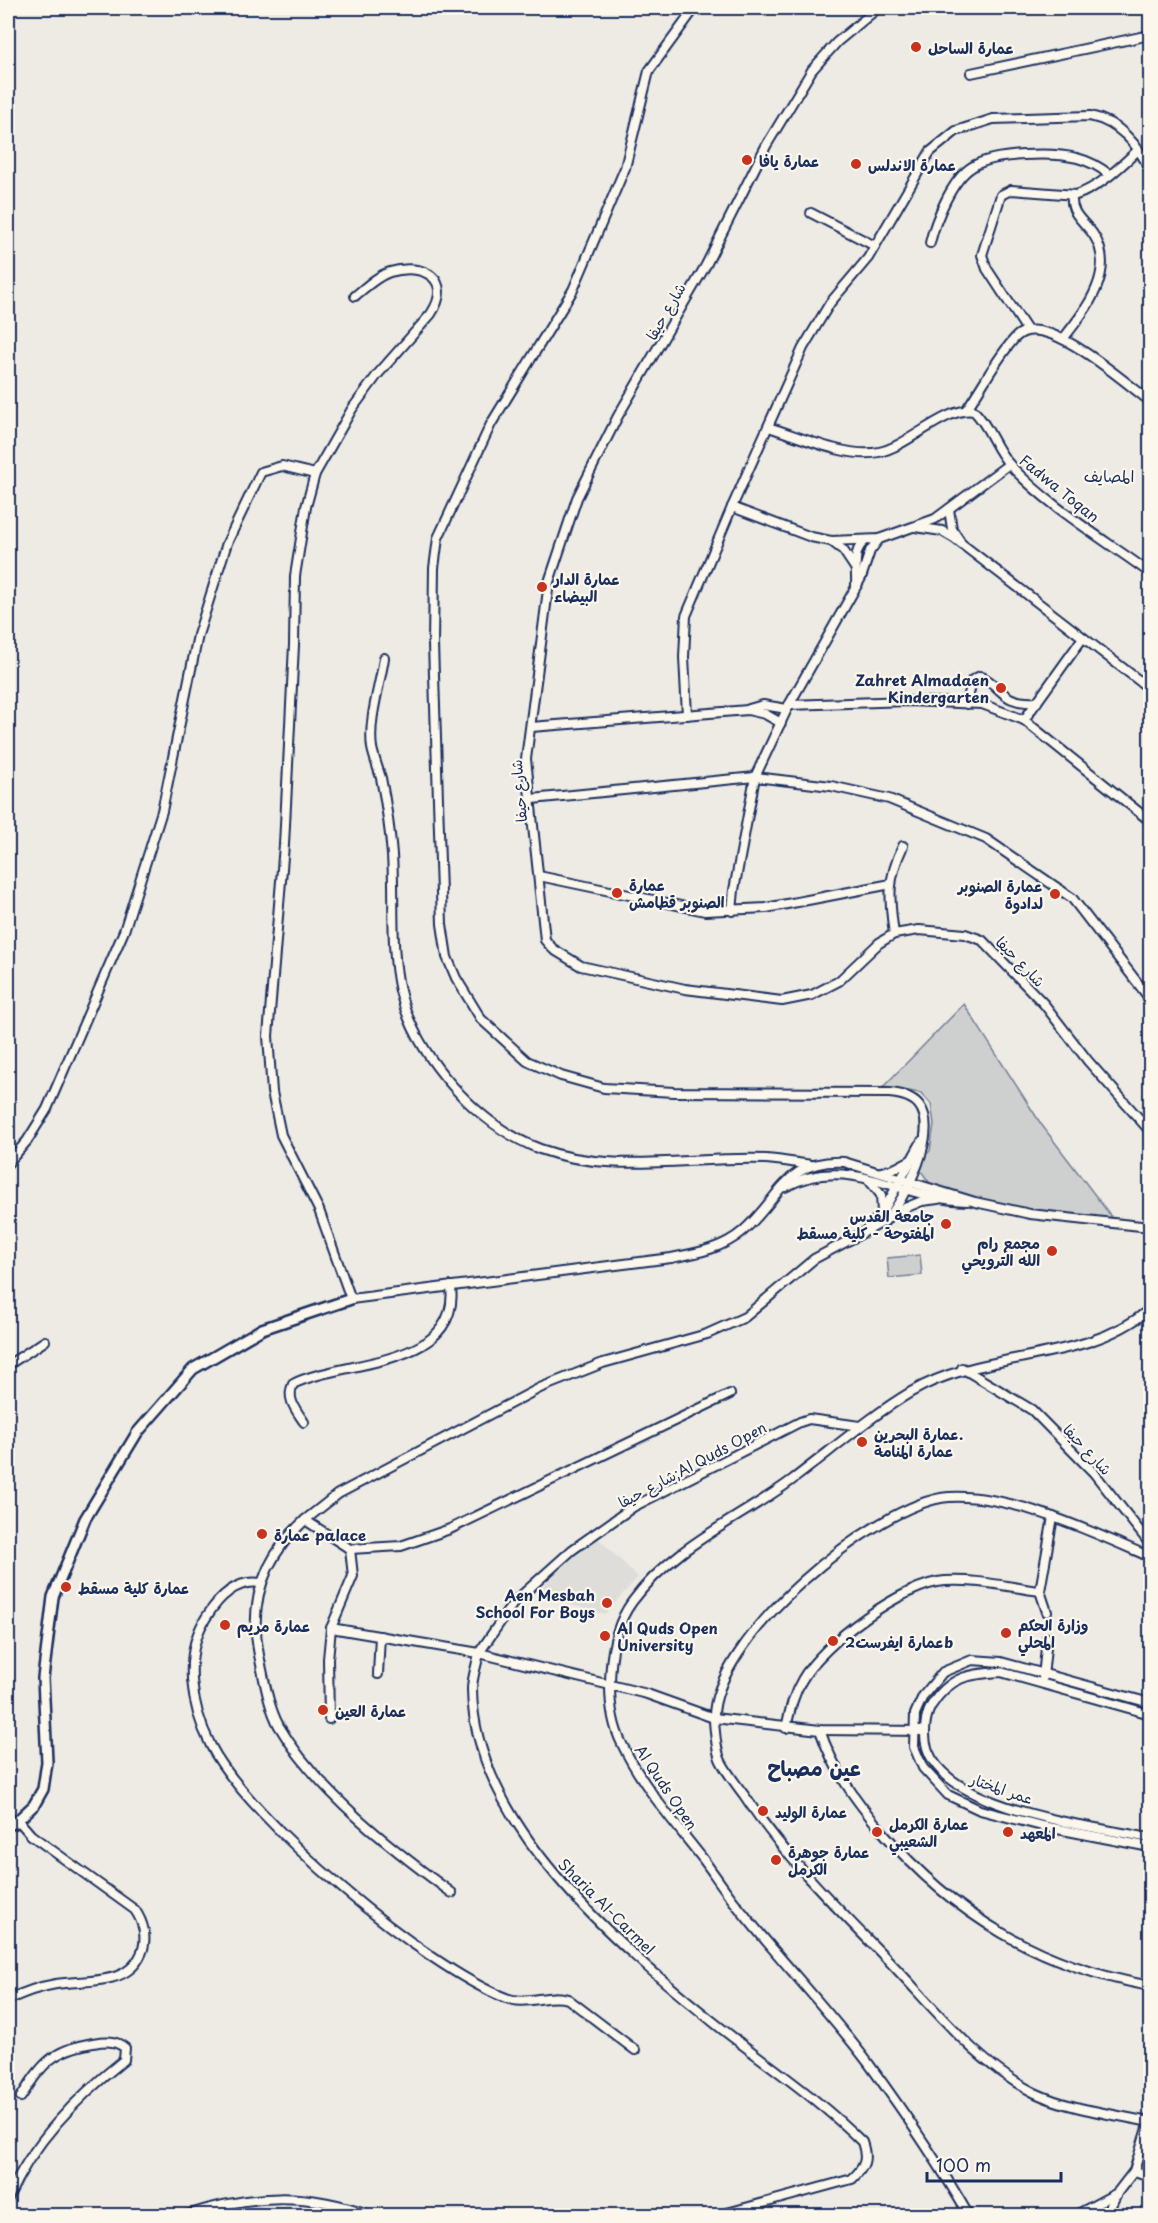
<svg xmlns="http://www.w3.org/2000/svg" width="1158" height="2223" viewBox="0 0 1158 2223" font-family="'Playpen Sans','Playpen Sans Arabic',sans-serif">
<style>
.built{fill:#deddda}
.green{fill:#cecfcf;stroke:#747f96;stroke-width:1.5}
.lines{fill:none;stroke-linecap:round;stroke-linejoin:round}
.minor-casing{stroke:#1b2f5e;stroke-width:12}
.tertiary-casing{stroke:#1b2f5e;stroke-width:14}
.minor{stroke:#fbf7ec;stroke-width:8}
.tertiary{stroke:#fbf7ec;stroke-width:9}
.poi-dot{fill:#c8321e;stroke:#fbf7ec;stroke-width:2}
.labels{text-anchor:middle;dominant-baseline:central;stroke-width:4.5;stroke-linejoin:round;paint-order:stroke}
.poi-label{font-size:15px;font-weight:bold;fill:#1b2f5e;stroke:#fbf7ec;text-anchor:start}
.street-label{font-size:15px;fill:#1b2f5e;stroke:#fbf7ec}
.neighbourhood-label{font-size:16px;fill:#1b2f5e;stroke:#fbf7ec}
.district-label{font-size:21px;font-weight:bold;fill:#1b2f5e;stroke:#fbf7ec}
</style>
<rect width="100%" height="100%" fill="#eeebe4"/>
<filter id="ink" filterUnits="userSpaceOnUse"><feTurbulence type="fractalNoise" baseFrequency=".0167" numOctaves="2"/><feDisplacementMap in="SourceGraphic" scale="12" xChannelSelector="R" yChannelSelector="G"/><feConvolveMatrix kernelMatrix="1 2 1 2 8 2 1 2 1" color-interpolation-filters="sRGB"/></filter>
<g filter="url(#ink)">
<path class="built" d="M598,1538L638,1577L605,1614L535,1595L569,1559Z"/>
<g class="green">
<path d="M964,1004L1041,1124L1117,1224L1050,1217L933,1188L919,1168V1161L930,1151L934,1124L931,1104L921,1093L883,1087Z"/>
<path d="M920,1255L922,1275L889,1278L887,1258Z"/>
</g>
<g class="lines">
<defs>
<g id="minor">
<path d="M878,8L837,42L812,70L766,146L706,265L618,416L577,498L549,582L526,759L545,940L553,949L581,966L685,989L782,1001L812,995L839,981L879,943L894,934L919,930L965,934L982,940L1044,1004L1088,1061L1150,1131"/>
<path d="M971,73L1150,35"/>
<path d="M811,213L875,246"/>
<path d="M930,243C935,221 952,179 972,167C992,153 1054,152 1077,158C1089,161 1100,167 1110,175"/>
<path d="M355,296C366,287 377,276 390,272C423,262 454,279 431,314L378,374L352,409L315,474L306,507L295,576L294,645L284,845L268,1036L272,1092L281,1135L319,1210L351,1299L671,1258C697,1253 722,1249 743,1231C781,1198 785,1159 844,1162L975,1202L1030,1214L1150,1227"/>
<path d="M1027,330L987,269L982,255L1001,195L1011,190L1076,195C1100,187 1120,167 1138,150"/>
<path d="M1063,339C1085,311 1118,271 1093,234C1083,220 1070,214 1072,195"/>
<path d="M966,410C981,389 999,354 1016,337C1044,308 1126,384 1150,401"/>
<path d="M768,427C799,436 847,459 879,452C909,446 946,406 974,411C990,427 995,449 1010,465C1050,508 1104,539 1150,573"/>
<path d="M732,507L811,537L831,541L879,539L935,519L1009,464"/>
<path d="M949,509L952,529L960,541"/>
<path d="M915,527L942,531L954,538L1150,689"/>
<path d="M831,541L843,550L855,568"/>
<path d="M856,586C857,570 851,548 867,540"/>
<path d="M384,658C380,686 368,720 372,748C374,758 378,768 381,778C386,803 390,830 392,855C395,900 390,947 400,991C415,1056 478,1126 540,1149C612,1175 691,1156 766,1159C781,1160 796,1163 811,1165"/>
<path d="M967,704L972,680L980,676C1004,686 999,704 1037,702"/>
<path d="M789,705L908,701L982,704L1024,720L1150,821"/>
<path d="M749,709L763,705L787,709"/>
<path d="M687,715L684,657L686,616L732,507L803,348L830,303L868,258L930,152L956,131L993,119L1090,116C1119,122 1139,145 1150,171"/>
<path d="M1024,720L1082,639"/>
<path d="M531,727L748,710L765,714L781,723"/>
<path d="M532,799L755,777L831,786L889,799L986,839L1072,898L1150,999"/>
<path d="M539,876L705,911L766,908L891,884"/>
<path d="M732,911L734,890L755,777L789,705L861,578L870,551L879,539"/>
<path d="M894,934C889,898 887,880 903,846"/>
<path d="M8,1163L27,1141L47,1109L124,931L162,811L198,635L227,543L261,472L282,466L315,474"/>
<path d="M881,1172L896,1168L911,1160"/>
<path d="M868,1179L881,1195L882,1213"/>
<path d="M785,1187C849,1152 902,1200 967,1201"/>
<path d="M895,1212L922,1201L938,1199"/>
<path d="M868,1227L881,1215L922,1141"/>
<path d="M8,1365L45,1341"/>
<path d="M962,1368L1032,1410L1094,1473L1150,1544"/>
<path d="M304,1422C296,1410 286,1399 293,1384C342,1359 461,1369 451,1286"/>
<path d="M305,1520L338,1494L540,1388L603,1363L707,1334L745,1317L814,1259L885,1221C905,1200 940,1132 919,1105C912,1096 900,1094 889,1093L674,1092L604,1088L561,1076L527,1061L481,1019L456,978L447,957L442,924L433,644L434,568L438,538L491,424L573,290L625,168L649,71L695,8"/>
<path d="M350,1549L401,1546L450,1529L730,1394"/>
<path d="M261,1583C237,1579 219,1597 207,1616C182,1654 191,1707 211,1746C249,1820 427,1969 506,1998C526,2006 548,1993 568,1999L635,2050"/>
<path d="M1047,1612L1040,1591L1053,1517"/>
<path d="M378,1674L380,1636"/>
<path d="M1043,1677L1047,1638"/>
<path d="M1150,1703L1001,1662L972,1660L943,1672L923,1696L915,1714L914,1747L923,1768L948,1795L980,1810L1042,1826L1150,1847"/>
<path d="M1150,1714L1001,1672C969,1674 950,1676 931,1706C926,1715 925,1722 925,1732C922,1809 1094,1826 1150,1838"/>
<path d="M329,1719L328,1659L331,1628"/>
<path d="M786,1728C790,1711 793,1695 802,1680C822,1644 904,1583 945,1581C976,1579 1009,1587 1040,1591"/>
<path d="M820,1730C833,1769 855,1800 881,1830C954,1916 1040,1966 1150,1986"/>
<path d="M452,1893C392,1849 317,1791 279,1726C268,1706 264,1678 259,1655C248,1601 264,1557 305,1520L350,1549L353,1576L331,1628L479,1653L514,1602L572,1550L633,1507L800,1422L809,1419L860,1426"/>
<path d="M8,2000C24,1992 38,1987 56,1984C88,1979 131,1987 143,1949C147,1934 143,1922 135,1910L31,1835L18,1820"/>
<path d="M1149,2122C1112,2114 1069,2109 1035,2093C977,2065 931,2004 887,1959C836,1907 784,1856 744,1795C736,1784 727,1773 721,1761C716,1751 715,1732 714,1721C709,1642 877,1502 949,1497C1010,1493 1095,1533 1150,1557"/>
<path d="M1134,2171L1150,2176"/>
<path d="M8,2198C33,2142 76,2098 124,2060L125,2048C116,2040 105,2041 93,2043C52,2050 43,2063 21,2097"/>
<path d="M184,2216C250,2194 307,2191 373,2216"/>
<path d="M716,2216L852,2179C865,2167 868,2159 862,2142C818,2098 765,2063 717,2025C619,1946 473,1824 472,1689C472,1677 477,1665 479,1653L647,1694L714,1718L820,1730L925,1731"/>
<path d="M969,2216C939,2163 904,2112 869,2064C827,2008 778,1958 735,1903C724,1889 714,1874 703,1859C675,1823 642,1786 622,1744C603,1706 607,1636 632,1602C673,1546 738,1520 792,1480C832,1450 869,1417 911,1392C986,1348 1082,1366 1150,1309"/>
<path d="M1074,2216L1117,2193L1134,2171L1150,2118"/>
<path d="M1106,2216L1117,2193"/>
</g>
<path id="tertiary" d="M8,1825L15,1823L34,1805L43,1789L47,1762L43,1678L53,1597L85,1519L137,1433L193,1369L262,1329L351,1299"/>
</defs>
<use href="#minor" class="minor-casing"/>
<use href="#tertiary" class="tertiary-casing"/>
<use href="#minor" class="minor"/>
<use href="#tertiary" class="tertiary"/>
</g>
</g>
<g class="poi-dot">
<circle cx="916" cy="47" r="6"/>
<circle cx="747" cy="160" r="6"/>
<circle cx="856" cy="164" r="6"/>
<circle cx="542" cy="587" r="6"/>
<circle cx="1001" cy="688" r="6"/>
<circle cx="617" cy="893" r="6"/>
<circle cx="1055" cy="894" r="6"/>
<circle cx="946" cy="1224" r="6"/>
<circle cx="1052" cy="1251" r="6"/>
<circle cx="862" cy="1442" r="6"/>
<circle cx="262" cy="1534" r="6"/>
<circle cx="66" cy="1587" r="6"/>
<circle cx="607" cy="1603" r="6"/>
<circle cx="225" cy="1625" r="6"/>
<circle cx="1006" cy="1633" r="6"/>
<circle cx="605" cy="1636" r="6"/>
<circle cx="833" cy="1641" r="6"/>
<circle cx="323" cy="1710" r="6"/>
<circle cx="763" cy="1811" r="6"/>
<circle cx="877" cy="1832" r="6"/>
<circle cx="1008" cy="1832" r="6"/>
<circle cx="776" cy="1860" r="6"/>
</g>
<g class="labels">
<g class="poi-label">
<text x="928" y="47">عمارة الساحل</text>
<text x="759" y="160">عمارة يافا</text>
<text x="868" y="164">عمارة الاندلس</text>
<text x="554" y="578">عمارة الدار<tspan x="554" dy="17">البيضاء</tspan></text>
<text x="989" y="679" text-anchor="end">Zahret Almadaen<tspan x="989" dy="17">Kindergarten</tspan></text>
<text x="629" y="884">عمارة<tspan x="629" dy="17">الصنوبر قطامش</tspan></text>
<text x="1043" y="885" text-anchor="end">عمارة الصنوبر<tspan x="1043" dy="17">لدادوة</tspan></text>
<text x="934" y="1215" text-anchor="end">جامعة القدس<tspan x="934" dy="17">المفتوحة - كلية مسقط</tspan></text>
<text x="1040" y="1242" text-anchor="end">مجمع رام<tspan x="1040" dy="17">الله الترويحي</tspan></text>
<text x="874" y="1433">عمارة البحرين.<tspan x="874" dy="17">عمارة المنامة</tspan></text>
<text x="274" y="1534">عمارة palace</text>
<text x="78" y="1587">عمارة كلية مسقط</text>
<text x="595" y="1594" text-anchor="end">Aen Mesbah<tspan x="595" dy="17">School For Boys</tspan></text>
<text x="1018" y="1624">وزارة الحكم<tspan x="1018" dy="17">المحلي</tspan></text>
<text x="237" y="1625">عمارة مريم</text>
<text x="617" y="1627">Al Quds Open<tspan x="617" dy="17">University</tspan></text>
<text x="845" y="1641">عمارة ايفرست2b</text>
<text x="335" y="1710">عمارة العين</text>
<text x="775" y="1811">عمارة الوليد</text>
<text x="889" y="1823">عمارة الكرمل<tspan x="889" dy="17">الشعيبي</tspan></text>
<text x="1020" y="1832">المعهد</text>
<text x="788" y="1851">عمارة جوهرة<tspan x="788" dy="17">الكرمل</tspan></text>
</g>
<g class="street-label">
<text transform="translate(665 311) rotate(-60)">شارع حيفا</text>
<text transform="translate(1060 488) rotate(39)">Fadwa Toqan</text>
<text transform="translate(518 791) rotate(-95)">شارع حيفا</text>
<text transform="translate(1021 961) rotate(46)">شارع حيفا</text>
<text transform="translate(1088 1449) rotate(47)">شارع حيفا</text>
<text transform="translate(692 1464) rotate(-28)">شارع حيفا;Al Quds Open</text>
<text transform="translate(667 1787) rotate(56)">Al Quds Open</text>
<text transform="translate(1002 1788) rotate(19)">عمر المختار</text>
<text transform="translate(607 1906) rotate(45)">Sharia Al-Carmel</text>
</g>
<g class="neighbourhood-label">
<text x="1109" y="475">المصايف</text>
</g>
<g class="district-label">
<text x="814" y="1767">عين مصباح</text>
</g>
</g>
<rect width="1158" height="2223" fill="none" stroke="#fbf7ec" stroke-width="30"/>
<rect x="15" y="15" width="1128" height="2193" fill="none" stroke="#1b2f5e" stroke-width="2" filter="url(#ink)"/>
<path d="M927 2172v9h134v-9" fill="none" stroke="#1b2f5e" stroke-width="3"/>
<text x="936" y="2172" font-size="18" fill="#1b2f5e" stroke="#fbf7ec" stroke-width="4.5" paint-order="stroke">100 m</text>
</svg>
